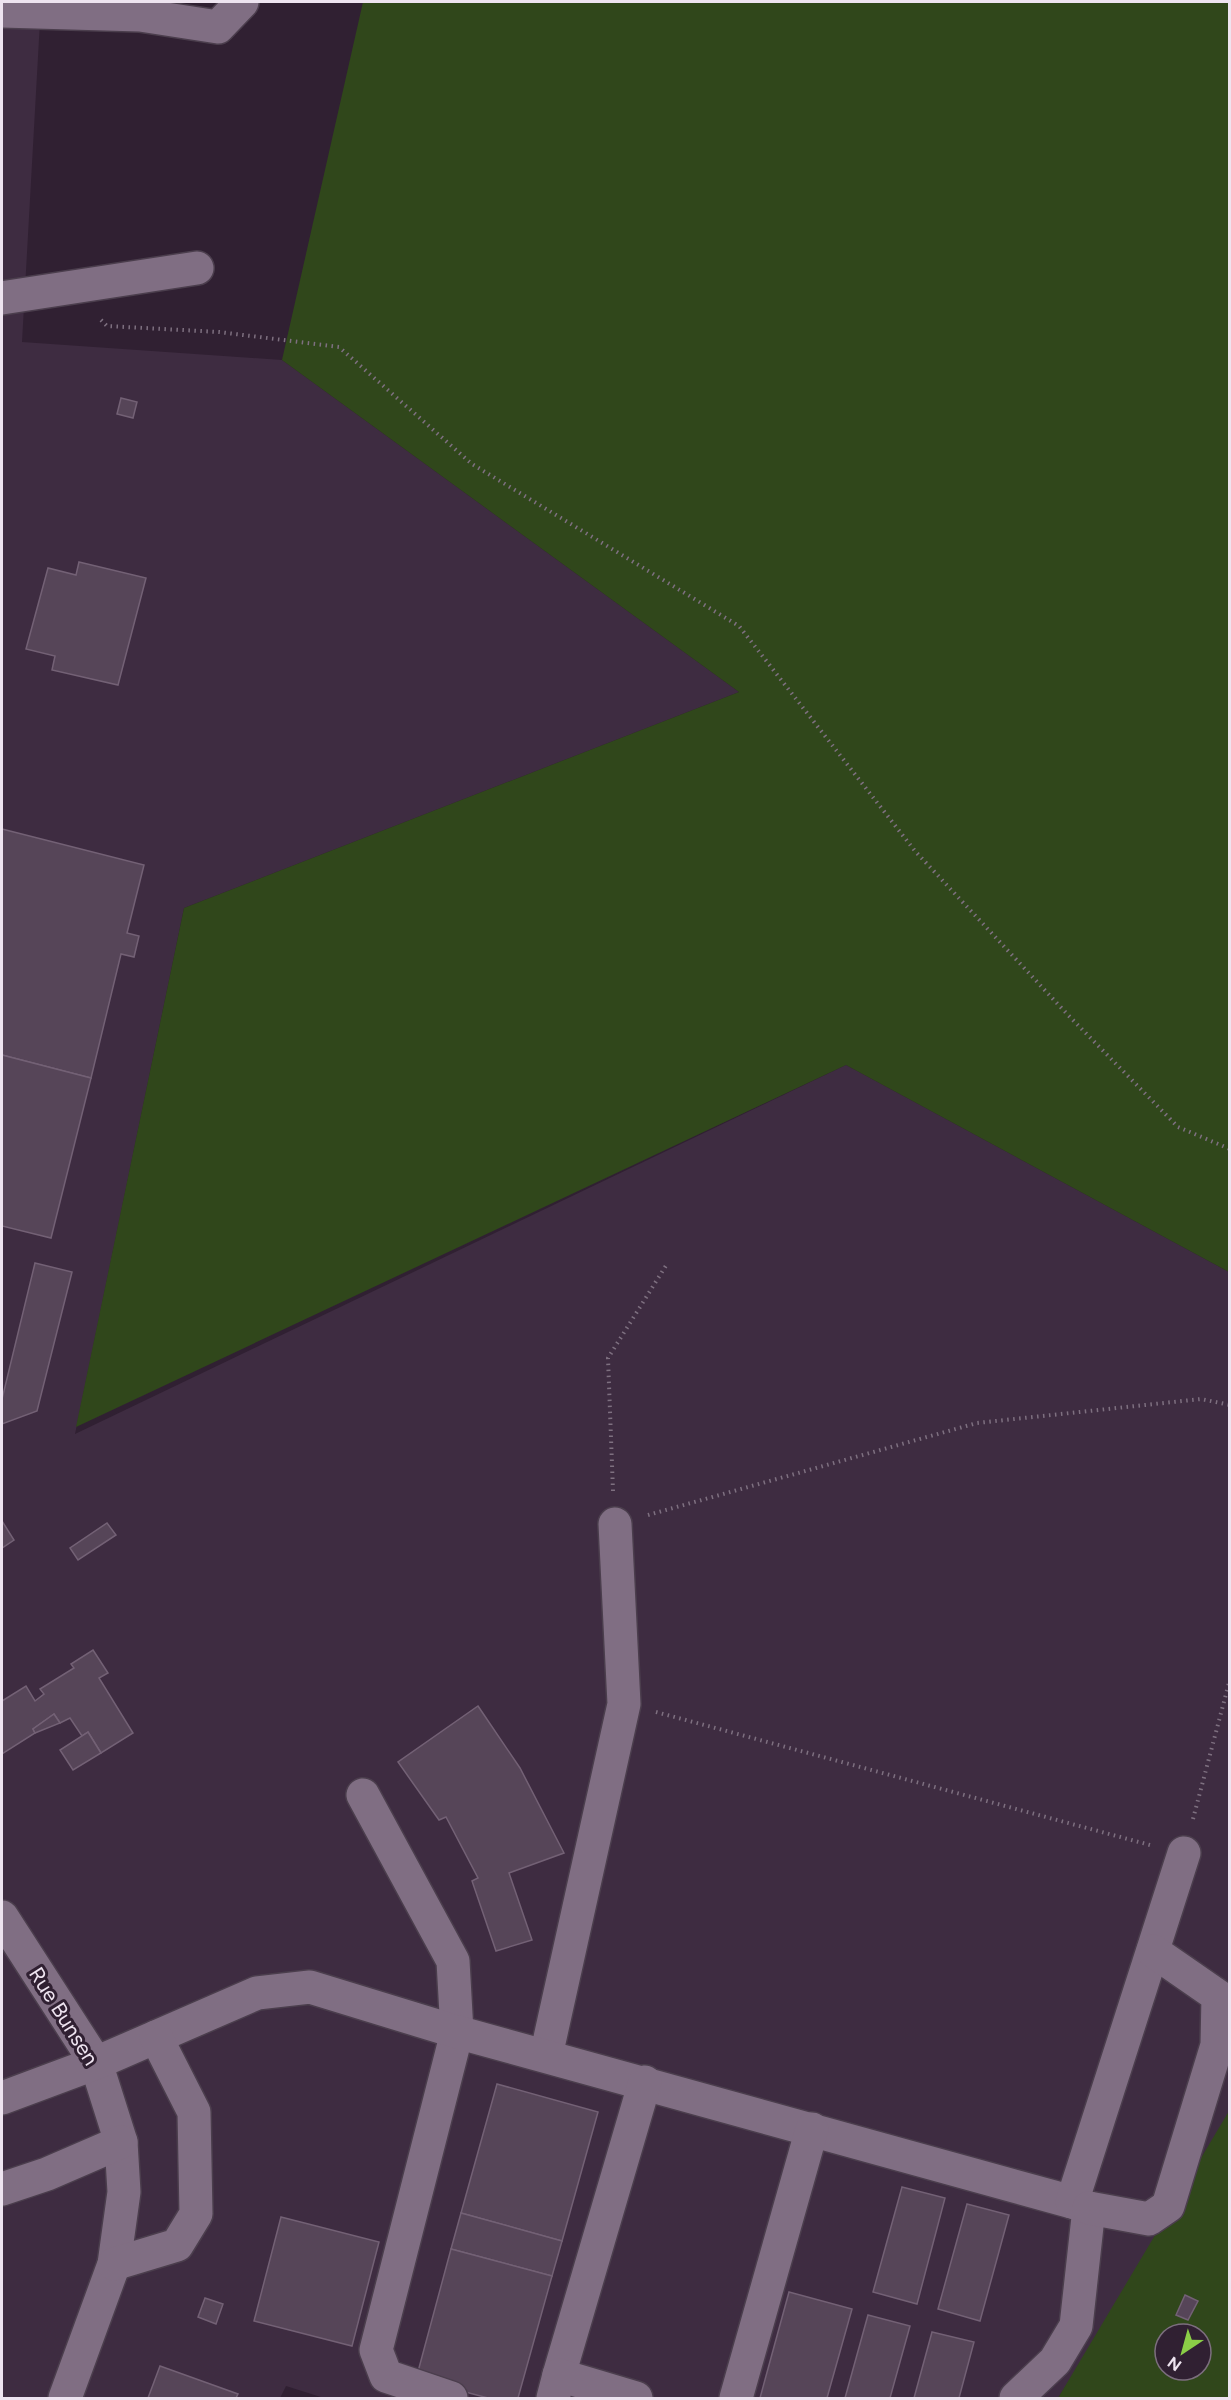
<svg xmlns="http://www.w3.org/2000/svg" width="1231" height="2400" viewBox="0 0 1231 2400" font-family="Figtree,sans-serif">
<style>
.built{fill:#3e2c41}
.green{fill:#30471b;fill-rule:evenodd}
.building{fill:#564558;stroke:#736175;stroke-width:1.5}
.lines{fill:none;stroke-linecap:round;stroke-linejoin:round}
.minor-casing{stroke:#4b3e4d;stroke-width:36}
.path{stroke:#7e7080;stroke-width:4;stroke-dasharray:1.5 4.5;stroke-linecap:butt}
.minor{stroke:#806e83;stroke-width:33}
.labels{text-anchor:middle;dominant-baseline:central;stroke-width:6;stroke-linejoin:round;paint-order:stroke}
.street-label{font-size:21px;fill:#eee4f0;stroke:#302032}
</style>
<rect width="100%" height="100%" fill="#302032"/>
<path class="built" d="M2,2L40,21L22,342L282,360L739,692L184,908L75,1434L846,1065L1229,1272L1230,2133L1058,2398H324L286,2386L280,2398H2Z"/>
<g class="green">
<path d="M363,2H1229V1272L846,1065L76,1427L184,908L739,692L282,360Z"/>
<path d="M1229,2111V2398H1058ZM1165,2334H1201V2370H1165Z"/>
</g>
<g class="building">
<path d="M121,398L137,402L133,418L117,414Z"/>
<path d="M79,562L146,578L118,685L52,670L55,656L26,649L48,568L76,575Z"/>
<path d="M2,829L144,865L127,933L139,936L134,957L121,954L91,1078L2,1055Z"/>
<path d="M2,1055L91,1078L51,1238L2,1226Z"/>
<path d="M35,1263L72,1272L37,1411L2,1424V1399Z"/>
<path d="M2,1521L14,1540L2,1548Z"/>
<path d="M107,1523L116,1535L78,1560L70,1548Z"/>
<path d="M93,1650L108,1673L99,1678L133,1733L101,1753L88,1732L82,1736L70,1718L60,1723L54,1714L33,1729L35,1733L2,1754V1701L26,1686L35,1701L44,1694L40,1689L74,1668L71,1664Z"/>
<path d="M478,1706L520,1768L564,1853L509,1873L532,1940L496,1951L472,1881L478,1878L446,1817L439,1820L398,1762Z"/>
<path d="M54,1714L60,1723L35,1733L33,1729Z"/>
<path d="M88,1732L101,1753L73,1770L60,1750Z"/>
<path d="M497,2084L598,2112L562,2241L461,2213Z"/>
<path d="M902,2187L945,2198L917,2304L873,2292Z"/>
<path d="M967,2204L1009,2215L980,2321L938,2309Z"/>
<path d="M461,2213L562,2241L552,2276L451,2249Z"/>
<path d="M281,2217L379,2242L352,2346L254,2321Z"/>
<path d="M451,2249L552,2276L518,2398H488L416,2379Z"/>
<path d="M789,2292L852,2309L827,2398H760Z"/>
<path d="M1185,2295L1198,2301L1188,2320L1176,2315Z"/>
<path d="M205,2298L223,2304L216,2324L198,2317Z"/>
<path d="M868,2315L910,2326L890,2398H845Z"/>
<path d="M932,2332L974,2342L959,2398H914Z"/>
<path d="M160,2366L238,2394L236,2398H148Z"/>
</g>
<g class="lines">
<defs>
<g id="minor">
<path d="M2,11L140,15L218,27L242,2"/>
<path d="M2,298L197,268"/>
<path d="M363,1795L453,1961L457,2032L376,2350L386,2376L451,2398"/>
<path d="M2,1917L96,2063L121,2142L124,2192L114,2264L65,2398"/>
<path d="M546,2056L624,1704L615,1524"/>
<path d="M2,2098L96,2063L257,1993L310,1987L457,2032L1072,2202L1089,2208L1076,2326L1055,2361L1016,2398"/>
<path d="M2,2189L47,2174L121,2142"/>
<path d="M1072,2202L1184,1853"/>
<path d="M1089,2208L1149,2219L1168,2206L1217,2045L1218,1996L1153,1951"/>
<path d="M114,2264L177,2245L196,2214L194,2112L156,2037"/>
<path d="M559,2375L645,2082"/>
<path d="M553,2398L559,2375L636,2398"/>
<path d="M736,2398L812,2129"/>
</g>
</defs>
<use href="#minor" class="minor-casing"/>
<g class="path">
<path d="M101,320L107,326L219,332L339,347L472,464L739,626L915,851L1068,1015L1178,1127L1230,1149"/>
<path d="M613,1491L608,1358L667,1264"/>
<path d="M648,1515L977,1423L1201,1399L1230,1405"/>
<path d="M656,1712L1150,1845"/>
<path d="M1193,1819L1230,1679"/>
</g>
<use href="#minor" class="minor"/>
</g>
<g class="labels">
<g class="street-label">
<text transform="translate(64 2016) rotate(58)">Rue Bunsen</text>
</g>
</g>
<rect width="1231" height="2400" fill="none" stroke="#eee4f0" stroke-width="6"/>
<g transform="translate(1183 2352) rotate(216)"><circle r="28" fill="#302032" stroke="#7c6e7e" stroke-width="1.5"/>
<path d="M0-4.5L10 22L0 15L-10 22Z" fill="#8bce47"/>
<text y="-9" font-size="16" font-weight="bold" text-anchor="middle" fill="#eee4f0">N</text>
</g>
</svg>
